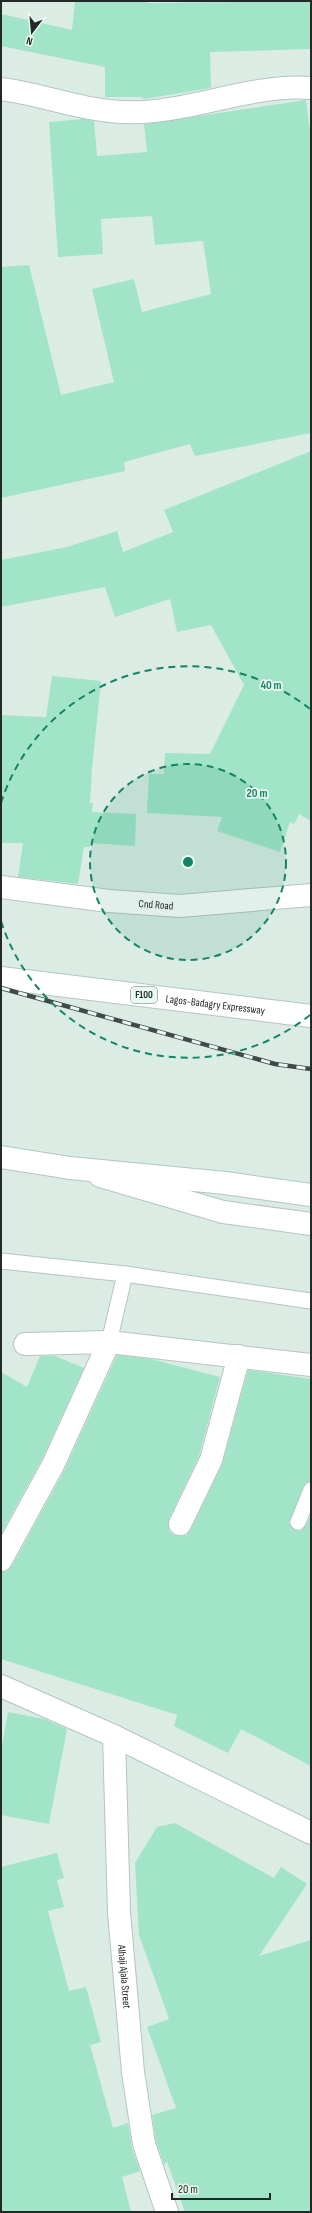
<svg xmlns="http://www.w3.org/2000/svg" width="312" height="2213" viewBox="0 0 312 2213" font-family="'Sofia Sans Condensed',sans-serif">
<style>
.building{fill:#a2e4c8}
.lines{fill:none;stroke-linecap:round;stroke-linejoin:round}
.service-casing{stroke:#b5c5be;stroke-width:17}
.minor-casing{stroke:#b5c5be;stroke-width:24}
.primary-casing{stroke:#b5c5be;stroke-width:24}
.trunk-casing{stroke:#b5c5be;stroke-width:24}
.motorway-casing{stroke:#b5c5be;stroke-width:24}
.service{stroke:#fff;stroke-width:15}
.minor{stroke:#fff;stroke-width:22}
.primary{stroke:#fff;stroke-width:22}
.trunk{stroke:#fff;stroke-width:22}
.motorway{stroke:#fff;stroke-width:22}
.rail-casing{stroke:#424a47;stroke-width:4.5}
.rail{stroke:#e9faf2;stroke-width:3;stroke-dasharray:9;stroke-linecap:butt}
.ring{fill:none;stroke:#138564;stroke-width:2;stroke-dasharray:7 5}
.labels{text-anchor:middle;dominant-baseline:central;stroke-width:3.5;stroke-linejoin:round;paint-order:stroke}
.shield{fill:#e9faf2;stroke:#5e6863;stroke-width:1}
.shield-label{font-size:10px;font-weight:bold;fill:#232926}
.street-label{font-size:11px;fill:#232926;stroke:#e9faf2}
.centre{fill:#138564;stroke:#e9faf2;stroke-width:2}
.ring-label{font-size:12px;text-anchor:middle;font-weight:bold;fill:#138564;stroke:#e9faf2;stroke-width:3.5;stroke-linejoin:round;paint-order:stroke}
</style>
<rect width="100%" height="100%" fill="#dbece5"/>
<g class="building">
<path d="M75,1H147V3L311,1V49L210,52L211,88L144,99L142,97H105V67L1,46V14L72,30Z"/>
<path d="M306,100L311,139V433L195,456L190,444L124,462L125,471L1,498V267L29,265L61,395L114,382L92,289L134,279L142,312L211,294L203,241L155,245L152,216L101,219L103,254L58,257L49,122L83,119L94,121L97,156L147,152L144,124Z"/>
<path d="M311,451V821L299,814L294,824L290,822L280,852L217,831L222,817L147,813L149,774H164L165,753L210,754L244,685L211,625L177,632L170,599L115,617L105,587L1,607V560L67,547L117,531L123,552L173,532L164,510Z"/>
<path d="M52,676L101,681L92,769L90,803H93L92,812L136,814L135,846L90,843V847H84L78,884L18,877L23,843H1V715L46,717Z"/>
<path d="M117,1355L151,1359L220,1377L199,1456L169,1519V1531L174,1535L181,1536L187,1535L191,1529L222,1465L248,1370L311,1379V1481L306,1483L303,1487L289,1523L294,1530L300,1531L306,1526L311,1514V1766L241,1729L228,1753L174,1726L177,1715L1,1659V1572L7,1571L12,1566L64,1471Z"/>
<path d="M40,1356H55L84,1368L42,1459L1,1534V1372L27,1387Z"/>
<path d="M8,1712L44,1719L67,1729L49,1824L1,1815V1752Z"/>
<path d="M175,1823L274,1878L281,1867L307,1884L259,1956L311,1940V2212H185L167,2162L164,2164L156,2141L152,2115L176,2108L147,2027L169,2019L139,1935L135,1863L157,1827Z"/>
<path d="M57,1853L64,1878L57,1880L64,1907L48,1911L69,1991L86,1987L101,2042L90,2045L113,2128L128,2123L132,2148L140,2171L122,2177L131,2212H1V1867Z"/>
</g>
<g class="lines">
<defs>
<g id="service">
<path d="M1,1261L125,1274L311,1301"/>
<path d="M109,1342L125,1274"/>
<path d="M298,1522L311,1490"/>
</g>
<g id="minor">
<path d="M1,89C41,94 80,110 121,112C183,116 249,83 311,88"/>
<path id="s1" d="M1,887L109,901L180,906L311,895"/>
<path d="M25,1344L109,1342L311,1365"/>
<path d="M180,1524L211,1460L239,1356"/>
<path d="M1,1560L53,1465L109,1342"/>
<path d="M1,1686L114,1736L311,1833"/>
<path id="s2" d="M114,1736L119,1912L133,2072L144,2144L167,2212"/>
</g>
<path id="primary" d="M100,1176L223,1212L311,1224"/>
<g id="trunk">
<path id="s3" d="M1,978L287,1013"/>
<path d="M1,1157L70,1168"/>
</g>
<g id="motorway">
<path d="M287,1013L311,1016"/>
<path d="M70,1168L225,1183L311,1195"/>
</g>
</defs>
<use href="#service" class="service-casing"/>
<use href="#minor" class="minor-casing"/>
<use href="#primary" class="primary-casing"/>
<use href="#trunk" class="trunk-casing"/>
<use href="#motorway" class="motorway-casing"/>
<use href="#service" class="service"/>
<use href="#minor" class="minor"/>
<use href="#primary" class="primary"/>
<use href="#trunk" class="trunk"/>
<use href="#motorway" class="motorway"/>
<defs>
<path id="rail" d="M1,988L275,1064L311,1069"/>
</defs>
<use href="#rail" class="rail-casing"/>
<use href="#rail" class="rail"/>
</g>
<circle cx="188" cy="862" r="98" fill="#138564" fill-opacity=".12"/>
<g class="ring">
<circle cx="188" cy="862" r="98"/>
<path d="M310 1015A196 196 0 0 1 1 921M1 803A196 196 0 0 1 310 709"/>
</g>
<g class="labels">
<rect class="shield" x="131" y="987" width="26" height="16" rx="3"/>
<g class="shield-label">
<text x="144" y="995">F100</text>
</g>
<g class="street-label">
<text stroke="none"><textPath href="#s1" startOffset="156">Cnd Road</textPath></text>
<text stroke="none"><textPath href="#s3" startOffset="216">Lagos-Badagry Expressway</textPath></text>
<text stroke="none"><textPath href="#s2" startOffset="241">Alhaji Ajala Street</textPath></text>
</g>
</g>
<circle cx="188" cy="862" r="6" class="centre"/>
<g class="ring-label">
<text x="271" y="689">40 m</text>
<text x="257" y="797">20 m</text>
</g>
<rect width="312" height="2213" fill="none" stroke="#232926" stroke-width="4"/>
<g transform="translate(32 32) rotate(196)" stroke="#e9faf2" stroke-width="3" paint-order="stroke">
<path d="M0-3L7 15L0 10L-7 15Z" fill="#232926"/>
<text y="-6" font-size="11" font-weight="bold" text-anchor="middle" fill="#232926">N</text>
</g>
<path d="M172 2193v6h98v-6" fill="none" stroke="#232926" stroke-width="2"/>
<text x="178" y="2193" font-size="12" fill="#232926" stroke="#e9faf2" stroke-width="3" paint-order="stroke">20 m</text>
</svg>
